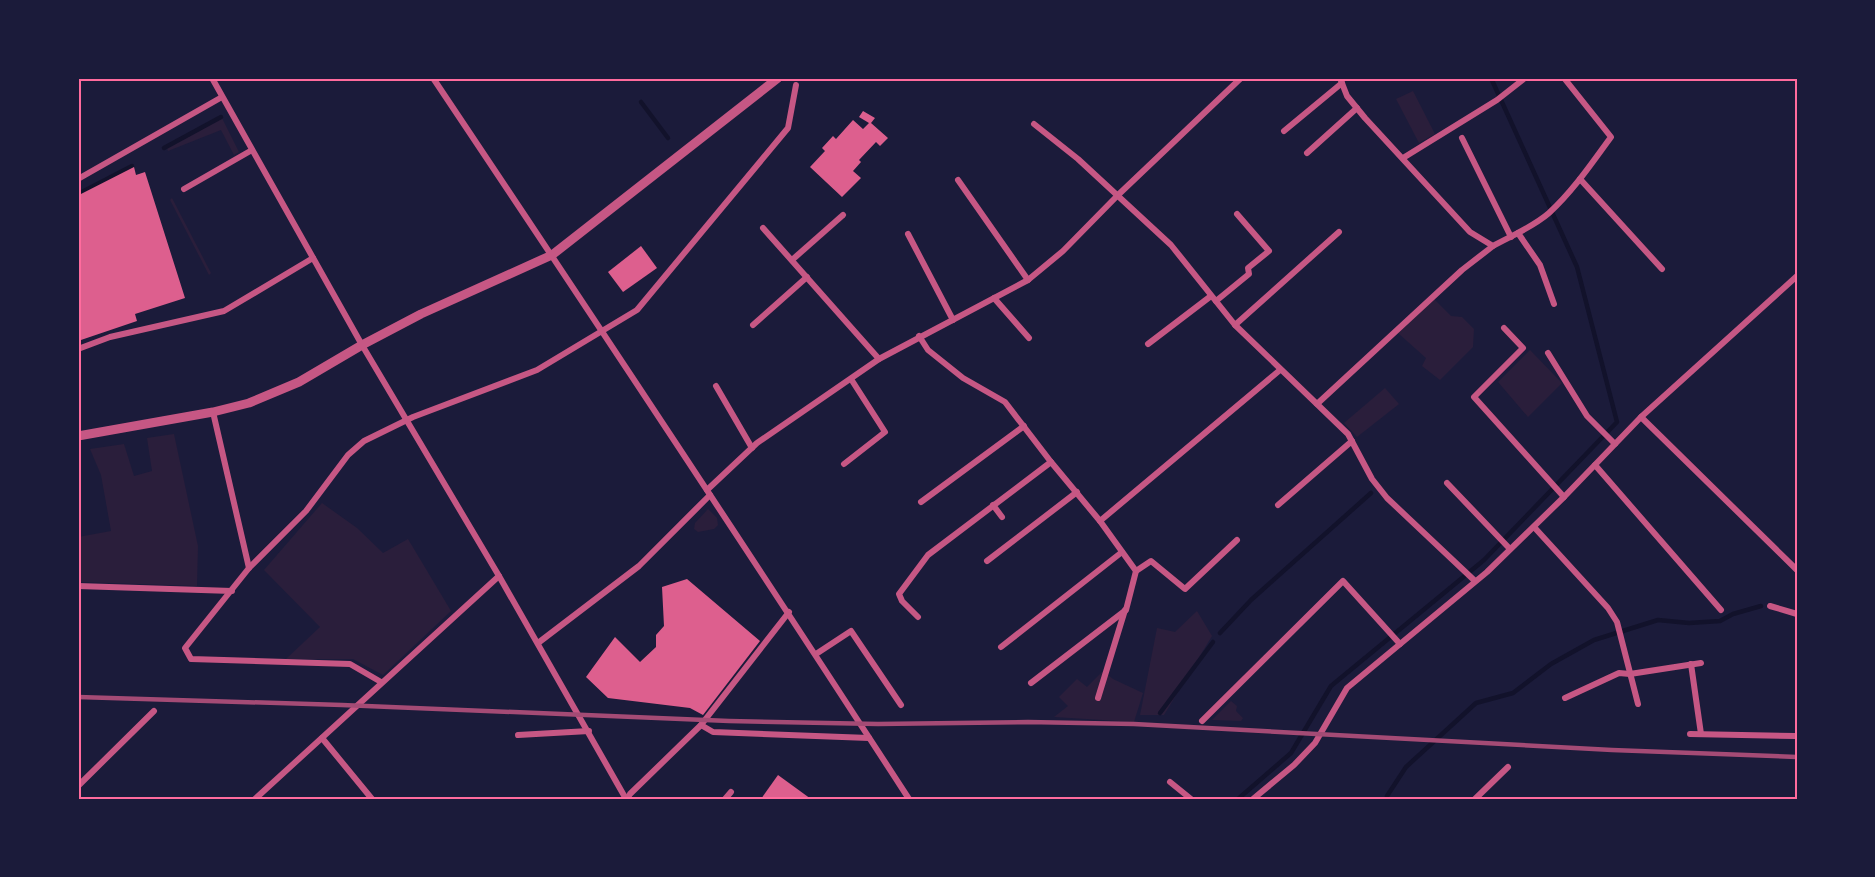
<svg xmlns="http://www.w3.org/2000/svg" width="1875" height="877" viewBox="0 0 1875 877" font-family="'Archivo Narrow',sans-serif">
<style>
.green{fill:#2a1e3b}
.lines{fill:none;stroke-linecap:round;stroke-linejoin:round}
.stream{stroke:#12122b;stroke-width:4.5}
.building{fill:#dd5f8e}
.minor{stroke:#c65784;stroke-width:6}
.tertiary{stroke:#c65784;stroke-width:9}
.rail{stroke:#a44b75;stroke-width:4.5}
.neatline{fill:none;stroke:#ff6b9d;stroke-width:2}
</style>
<rect width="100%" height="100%" fill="#1b1b3a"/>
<g class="green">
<path d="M1413,91L1435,134L1419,143L1396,99Z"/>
<path d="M222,118L239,152L234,155L221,130L168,151L167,148Z"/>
<path d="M172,198L211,273L209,275L170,200Z"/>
<path d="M1434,299L1451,316L1462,317L1474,329L1473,347L1440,380L1422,366L1426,358L1398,333Z"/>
<path d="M1530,350L1562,383L1528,417L1498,382Z"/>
<path d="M1385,388L1399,404L1357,437L1344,423Z"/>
<path d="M174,434L198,546L197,586L78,582V537L111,531L101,475L90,449L124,444L134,476L152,471L147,438Z"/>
<path d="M322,503L357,528L383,553L408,539L451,611L383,675L353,659H286L320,627L264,570Z"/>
<path d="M708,509L717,518L718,525L714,529L698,532L694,529L695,523Z"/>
<path d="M1197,611L1212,636L1164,715H1140L1157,628L1175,632Z"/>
<path d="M1103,671L1113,679L1143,693L1134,722L1054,717L1068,706L1059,697L1077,679L1087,687Z"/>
<path d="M1231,701L1237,706L1236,711L1243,718L1241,721L1212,720Z"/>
</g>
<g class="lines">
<g class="stream">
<path d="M641,102L668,138"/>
<path d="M164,148L221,117"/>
<path d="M82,192L132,166"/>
<path d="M1220,633L1251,600L1371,493"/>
<path d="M1160,713L1213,642"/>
<path d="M1387,796L1406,767L1476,703L1513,693L1551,664L1594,640L1658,620L1689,623L1720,621L1733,614L1761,606"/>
<path d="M1238,799L1291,753L1331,686L1484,560L1617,422L1577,267L1491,78"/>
</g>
</g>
<g class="building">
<path d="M863,111L875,118L871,123L888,138L880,146L876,142L859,160L861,162L853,171L861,178L842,197L810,167L825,151L822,148L833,136L836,139L853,120L863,129L869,123L859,117Z"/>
<path d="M134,167L136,175L145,172L185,298L135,314L137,321L78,341V199L79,195Z"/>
<path d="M641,246L657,268L623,292L608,272Z"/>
<path d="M687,579L760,641L703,715L690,708L608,698L586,677L615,637L640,662L656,647V635L664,626L662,587Z"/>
<path d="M778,775L811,799H761Z"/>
</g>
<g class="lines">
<g class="minor">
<path d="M212,78L362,345L499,576L626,799"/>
<path d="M433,78C593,317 752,557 909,799"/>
<path d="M1340,78L1347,96L1365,118L1470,232L1493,246C1511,236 1533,227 1549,213C1573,191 1592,163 1611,137L1564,78"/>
<path d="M1034,124L1078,159L1171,245L1235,325L1348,434L1372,479L1387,498L1475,581"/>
<path d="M1284,131L1342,83"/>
<path d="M1462,138L1511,237"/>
<path d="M1307,153L1357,108"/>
<path d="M1403,158L1497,100L1525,78"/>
<path d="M78,179L222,97"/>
<path d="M1580,179L1662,269"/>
<path d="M958,180L1028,280"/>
<path d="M184,189L252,150"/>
<path d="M763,228L879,359"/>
<path d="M1518,233L1540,265L1554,304"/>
<path d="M908,234L953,320"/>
<path d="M792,260L843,215"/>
<path d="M994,298L1029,338"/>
<path d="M1216,301L1249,274L1248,268L1269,251L1237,214"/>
<path d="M753,325L807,277"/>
<path d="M1235,325L1339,232"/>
<path d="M1504,328L1523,348L1474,397L1564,497"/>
<path d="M919,336L928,350L963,378L1005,402L1051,462L1100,521L1136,571L1126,610L1031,683"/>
<path d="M1148,344L1211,296"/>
<path d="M78,349L110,337L224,311L313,258"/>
<path d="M1548,353L1587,416L1615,444"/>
<path d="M716,386L752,448"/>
<path d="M1317,404L1462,270L1493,246"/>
<path d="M213,412L249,568"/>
<path d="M1641,417L1797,570"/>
<path d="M844,464L885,432L851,379"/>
<path d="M1595,465L1721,610"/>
<path d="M1447,483L1510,549"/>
<path d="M707,490L757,443L879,359L1028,280L1063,251L1118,195L1241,78"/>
<path d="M921,502L1024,426"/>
<path d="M993,505L1002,517"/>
<path d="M1278,505L1352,441"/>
<path d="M1100,521L1280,370"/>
<path d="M1534,527L1608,608L1617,622L1638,704"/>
<path d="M987,561L1077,492"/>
<path d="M1136,571L1151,561L1185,589L1237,540"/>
<path d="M78,586L232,591"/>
<path d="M1770,606L1797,614"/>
<path d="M918,617L902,601L899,594L928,555L1051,462"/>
<path d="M538,643L639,566L710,495"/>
<path d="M1001,647L1122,552"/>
<path d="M816,654L851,631L901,705"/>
<path d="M1691,664L1701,734"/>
<path d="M381,682L350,664L191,659L185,648L249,568L306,511L348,455L364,441L413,417L537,370L637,310L788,128L796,85"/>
<path d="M1098,698L1125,610"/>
<path d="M1565,698L1619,673L1630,674L1701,663"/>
<path d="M1202,721L1343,581L1400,644"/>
<path d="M701,725L713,732L869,738"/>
<path d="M1690,734L1795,736"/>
<path d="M518,735L589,731"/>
<path d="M322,738L372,799"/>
<path d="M1170,782L1191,799"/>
<path d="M78,786L154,711"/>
<path d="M255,799L499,576"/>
<path d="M627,799L630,794L701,725L789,612"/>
<path d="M725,799L731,792"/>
<path d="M1253,799L1294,765L1315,743L1347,688L1487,572L1564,497L1641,417L1797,276"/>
<path d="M1475,799L1508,767"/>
</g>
<path class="tertiary" d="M78,436L213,412L249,403L299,382L362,345L421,314L552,255L778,78"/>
<path class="rail" d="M78,697L342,705L729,721L878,724L1028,722L1134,724L1612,750L1797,757"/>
</g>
<rect width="1875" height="877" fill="none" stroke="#1b1b3a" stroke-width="159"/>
<rect x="80" y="80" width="1716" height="718" class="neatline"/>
</svg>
